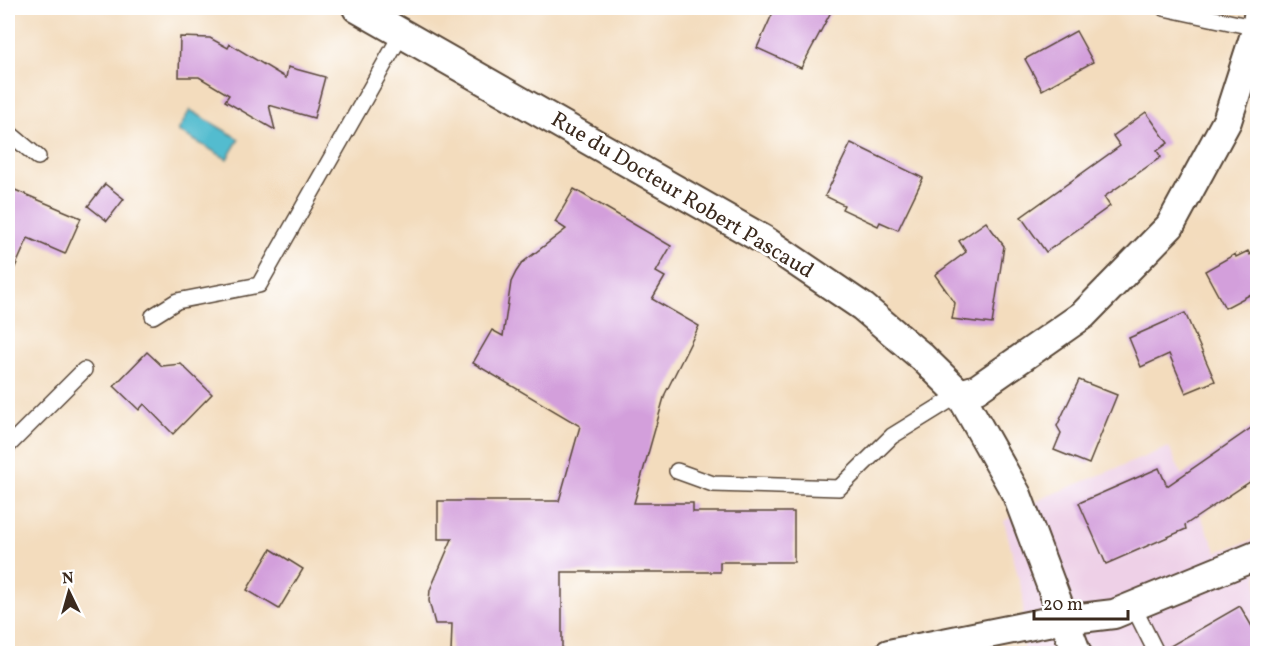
<svg xmlns="http://www.w3.org/2000/svg" width="1265" height="661" viewBox="0 0 1265 661" font-family="Vollkorn,serif">
<style>
.built{fill:#eed0e7}
.water{fill:#52bccf;stroke:#467376;stroke-width:1.5}
.building{fill:#d39fdb}
.lines{fill:none;stroke-linecap:round;stroke-linejoin:round}
.service-casing{stroke:#574536;stroke-width:18}
.minor-casing{stroke:#574536;stroke-width:32}
.service{stroke:#fff;stroke-width:15}
.minor{stroke:#fff;stroke-width:28}
.labels{text-anchor:middle;dominant-baseline:central;stroke-width:6;stroke-linejoin:round;paint-order:stroke}
.street-label{font-size:22px;fill:#3b2a1e;stroke:#fff}
</style>
<rect width="100%" height="100%" fill="#fff"/>
<filter id="ink" filterUnits="userSpaceOnUse"><feTurbulence type="fractalNoise" baseFrequency=".0167" numOctaves="2"/><feDisplacementMap in="SourceGraphic" scale="12" xChannelSelector="R" yChannelSelector="G"/><feConvolveMatrix kernelMatrix="1 2 1 2 8 2 1 2 1" color-interpolation-filters="sRGB"/></filter>
<filter id="wash" filterUnits="userSpaceOnUse"><feTurbulence type="fractalNoise" baseFrequency=".008" numOctaves="4" result="noise"/><feDisplacementMap in="SourceGraphic" scale="24" xChannelSelector="R" yChannelSelector="G"/><feGaussianBlur stdDeviation="1.35" result="paint"/><feColorMatrix in="noise" values="0 0 0 0 0 0 0 0 0 0 0 0 0 0 0 0 0 1.4 0 .05"/><feComposite in="paint" operator="in"/></filter>
<g filter="url(#wash)">
<rect width="100%" height="100%" fill="#f3dcbd"/>
<path class="built" d="M1169,447L1217,552L1257,539V653H1024L1023,595L1004,521L1045,497Z"/>
<path class="water" d="M190,110L239,139L227,159L178,131Z"/>
<g id="blocks">
<g class="building">
<path d="M775,8H833L801,68L757,48Z"/>
<path d="M1076,31L1093,62L1042,90L1025,59Z"/>
<path d="M180,37L210,38L228,48L230,44L286,78L288,67L325,77L314,118L269,105L275,130L225,101L229,95L199,77H179Z"/>
<path d="M1146,112L1168,143L1157,151L1161,157L1104,197L1110,206L1046,252L1021,217L1120,146L1113,136Z"/>
<path d="M851,143L923,178L898,230L880,222L878,226L842,209L844,205L825,196Z"/>
<path d="M105,184L124,199L107,221L88,206Z"/>
<path d="M8,187L81,218L65,254L28,238L8,283Z"/>
<path d="M574,189L671,246L656,272L665,277L652,299L699,326L665,394L634,503H693V512H794V562H720V572H562V654H451L452,624H435L429,601L430,590L452,539H438V501H559L580,426L473,363L492,330L503,336L511,282L516,272L522,263L566,229L555,222Z"/>
<path d="M986,222L1004,246L992,324L952,319L955,303L935,275L966,252L959,241Z"/>
<path d="M1257,250V291L1225,308L1205,271L1235,254L1236,257L1248,251L1250,255Z"/>
<path d="M1185,313L1215,381L1186,393L1169,354L1141,367L1129,338Z"/>
<path d="M147,352L162,366L181,364L212,394L173,434L144,404L139,410L114,386Z"/>
<path d="M1079,380L1117,395L1089,464L1054,450L1061,433L1057,426Z"/>
<path d="M1257,424V477L1185,525L1186,529L1106,564L1079,503L1159,468L1167,486Z"/>
<path d="M271,549L303,569L279,609L247,590Z"/>
<path d="M1240,606L1257,635V654H1167L1165,649Z"/>
</g>
</g>
</g>
<g filter="url(#ink)">
<use href="#blocks" fill-opacity="0" stroke="#574536" stroke-width="1.5"/>
<g class="lines">
<defs>
<g id="service">
<path d="M1164,8L1257,28"/>
<path d="M8,132L38,157"/>
<path d="M153,316L177,301L259,285L402,33"/>
<path d="M8,446L84,370"/>
<path d="M677,471L713,484L839,488L892,436L960,394"/>
<path d="M1133,606L1157,654"/>
</g>
<g id="minor">
<path d="M357,8L764,240L863,307L922,357L960,394L1017,495L1077,654"/>
<path d="M960,394L977,389L1083,315L1170,226L1227,121L1257,28L1258,16"/>
<path d="M889,654L1047,622L1114,614L1258,555"/>
</g>
</defs>
<use href="#service" class="service-casing"/>
<use href="#minor" class="minor-casing"/>
<use href="#service" class="service"/>
<use href="#minor" class="minor"/>
</g>
</g>
<g class="labels">
<g class="street-label">
<text transform="translate(682 196) rotate(31)">Rue du Docteur Robert Pascaud</text>
</g>
</g>
<rect width="1265" height="661" fill="none" stroke="#fff" stroke-width="30"/>
<g transform="translate(69 592) rotate(355)" stroke="#ffffff" stroke-width="4.5" paint-order="stroke">
<path d="M0-4.5L10 22L0 15L-10 22Z" fill="#3b2a1e"/>
<text y="-9" font-size="16" font-weight="bold" text-anchor="middle" fill="#3b2a1e">N</text>
</g>
<path d="M1034 610v9h94v-9" fill="none" stroke="#3b2a1e" stroke-width="3"/>
<text x="1043" y="610" font-size="18" fill="#3b2a1e" stroke="#ffffff" stroke-width="4.5" paint-order="stroke">20 m</text>
</svg>
